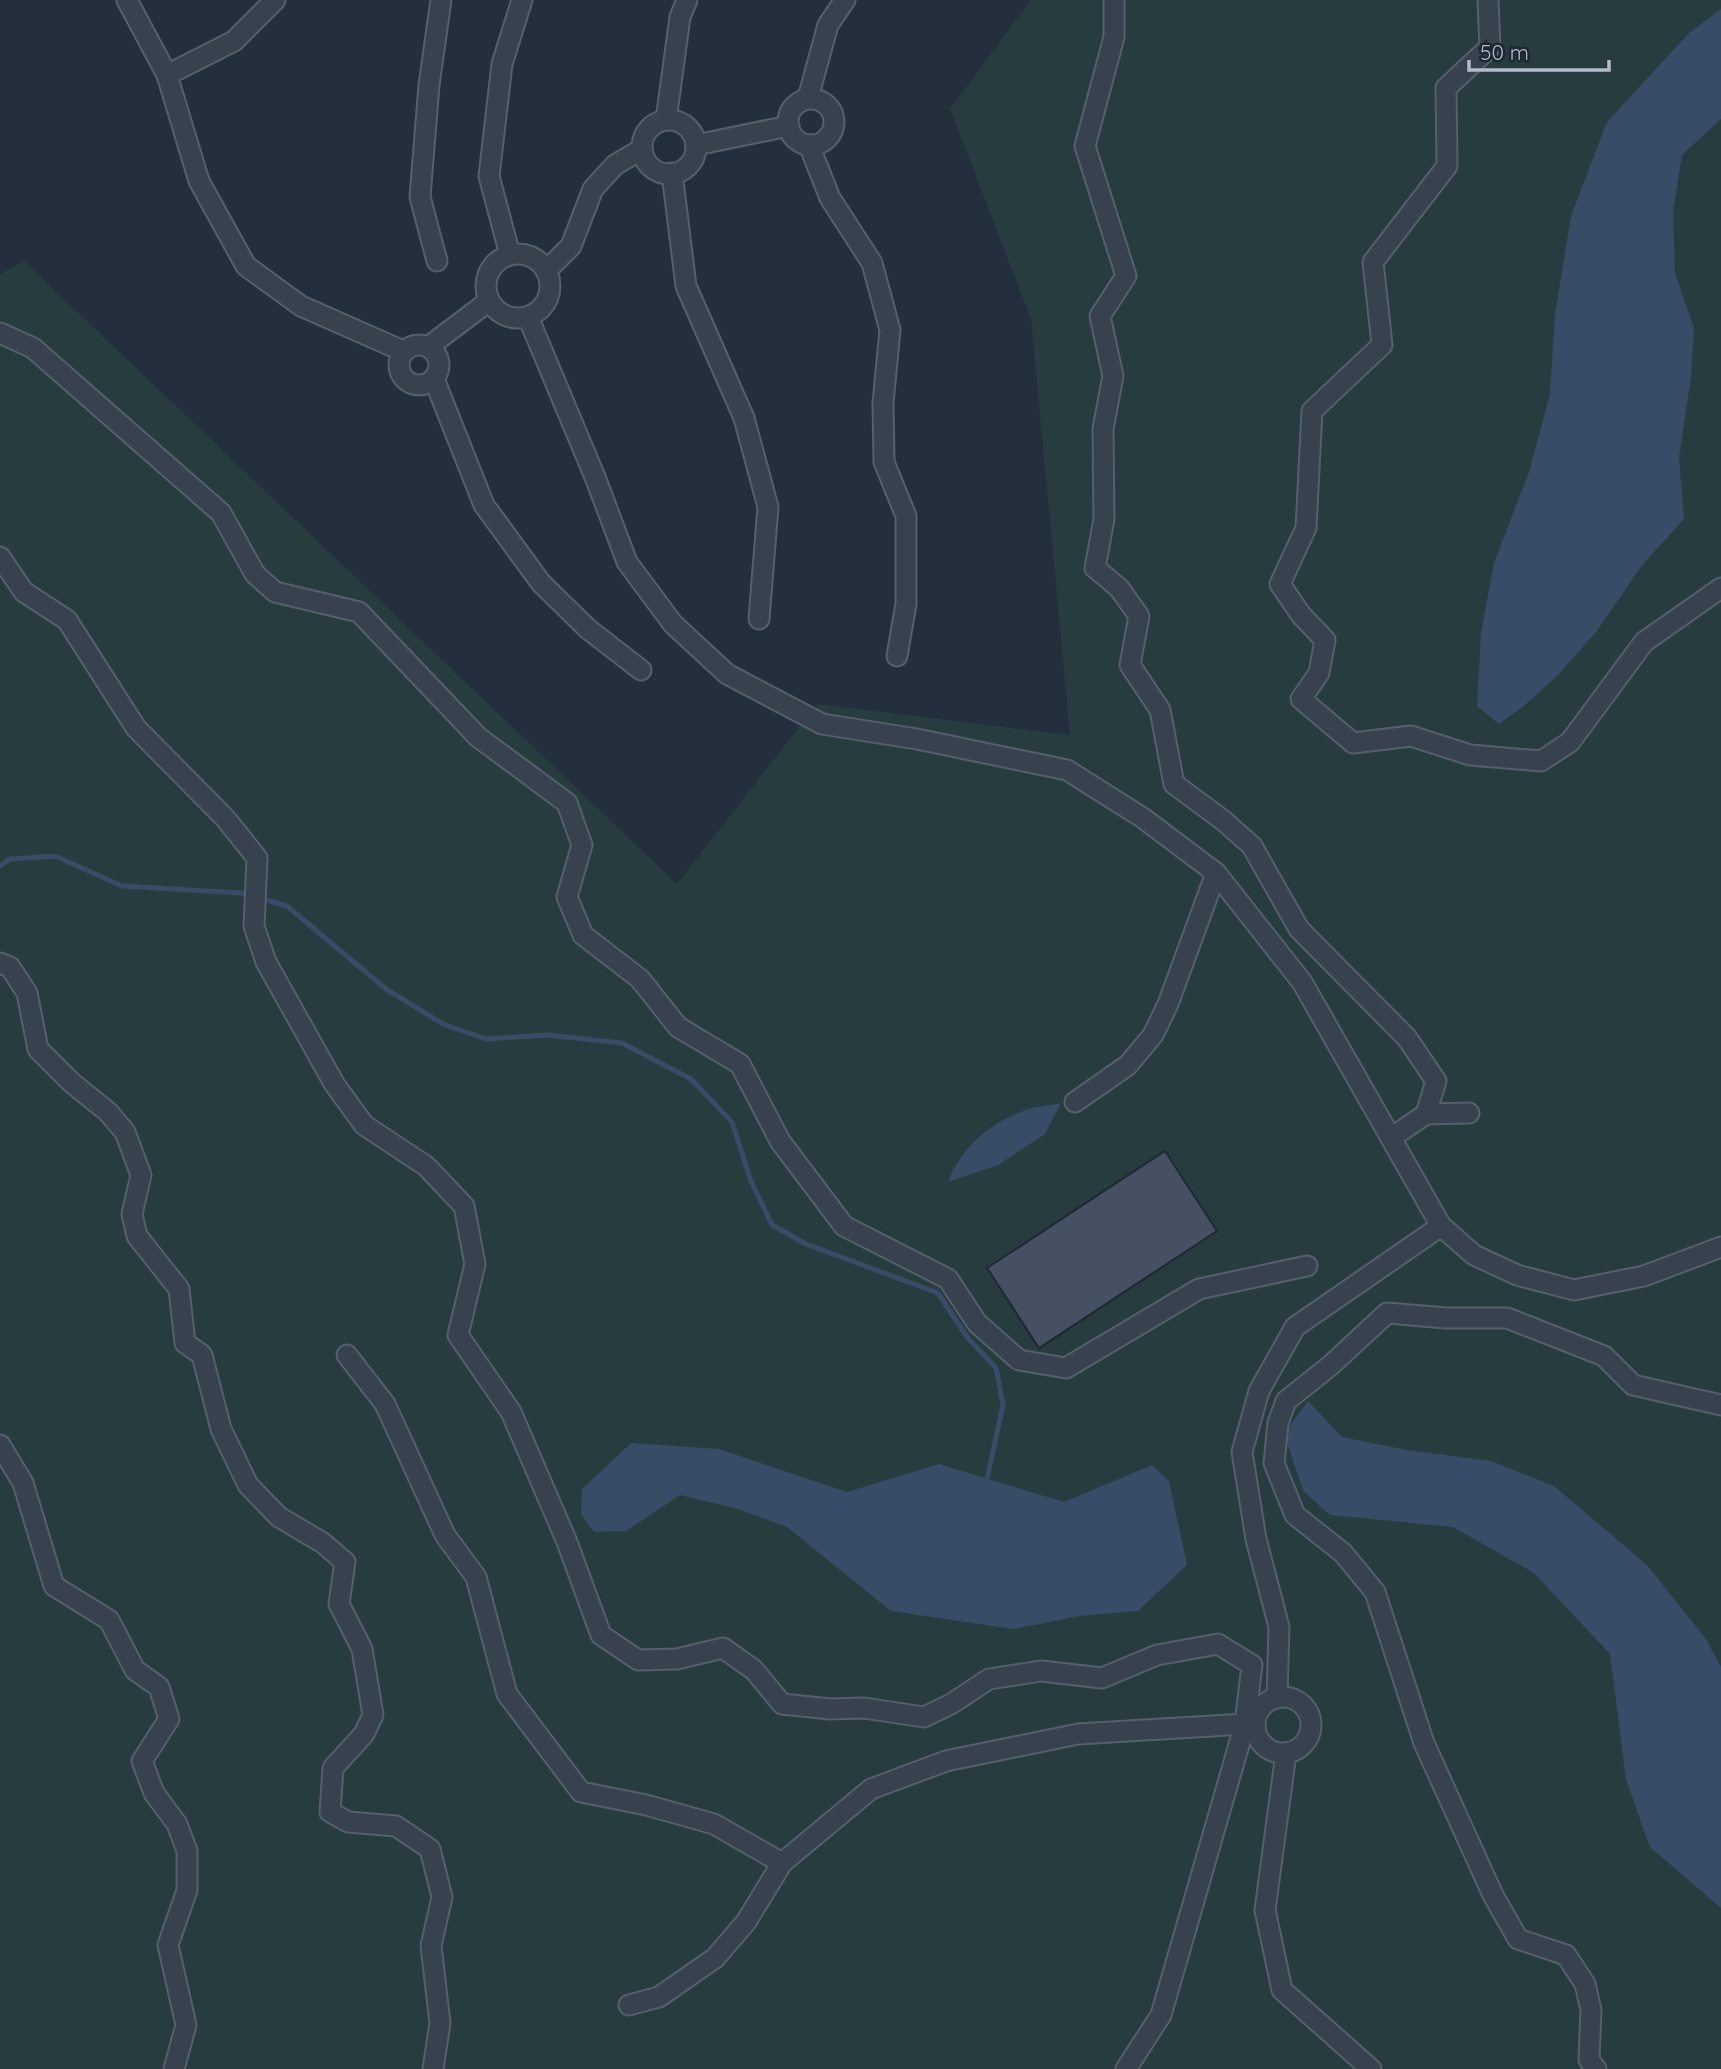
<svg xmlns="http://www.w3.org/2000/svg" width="1721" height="2069" viewBox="0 0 1721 2069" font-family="Quicksand,sans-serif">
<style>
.green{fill:#263c3f}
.water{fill:#394c67}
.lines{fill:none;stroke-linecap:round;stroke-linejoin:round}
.stream{stroke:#394c67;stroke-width:5}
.building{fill:#455162;stroke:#1f2835;stroke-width:2}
.minor-casing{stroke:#565f6c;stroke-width:23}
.minor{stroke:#38414e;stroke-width:19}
</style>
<rect width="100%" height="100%" fill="#242f3e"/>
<path class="green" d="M1031,0H1721V2069H0V274L24,261L677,884L817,704L1070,735L1031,319L950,109Z"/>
<g class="water">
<path d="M1721,9V119L1682,155L1673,212L1675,273L1694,328L1691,376L1679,458L1684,519L1643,564L1596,632L1557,676L1524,706L1499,724L1477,706L1481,633L1494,563L1529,472L1550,394L1555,314L1571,216L1607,122L1688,34Z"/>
<path d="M1061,1103L1045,1134L998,1165L948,1182C961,1148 988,1124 1023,1111C1034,1106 1049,1106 1061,1103Z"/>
<path d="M1308,1401L1342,1437L1407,1450L1491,1461L1554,1486L1647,1565L1706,1639L1721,1667V1908L1650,1847L1626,1780L1610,1654L1534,1573L1453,1527L1330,1515L1303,1491L1284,1434Z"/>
<path d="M631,1443L719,1449L847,1492L939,1464L1064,1502L1152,1465L1169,1481L1187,1565L1138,1611L1080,1616L1013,1629L891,1611L787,1527L738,1509L680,1495L626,1531L594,1532L581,1514L582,1489Z"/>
</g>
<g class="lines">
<path class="stream" d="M0,866L10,859L55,856L122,886L242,893L287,906L386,989L443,1024L486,1039L548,1035L622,1043L691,1079L732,1122L751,1181L772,1225L806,1244L938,1293L967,1337L996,1368L1003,1405L987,1479"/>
</g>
<path class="building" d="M1165,1151L1217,1231L1039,1348L987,1268Z"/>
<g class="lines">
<defs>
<g id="minor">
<path d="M127,0L167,75L199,181L246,266L301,306L403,351"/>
<path d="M1114,0V37L1085,146L1126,276L1100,316L1113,376L1103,429L1104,519L1095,568L1119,588L1139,616L1130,665L1160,710L1174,784L1224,821L1252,846L1299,929L1407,1038L1436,1081L1426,1114"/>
<path d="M1488,0L1490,47L1446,88L1447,166L1373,262L1382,345L1312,411L1306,528L1280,584L1301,615L1325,640L1319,673L1301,699L1353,743L1411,736L1470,755L1541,761L1570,742L1644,642L1721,588"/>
<path d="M167,75L234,41L275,0"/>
<path d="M808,98L828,25L845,0"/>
<circle cx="811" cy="122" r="23"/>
<path d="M666,120L680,17L687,0"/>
<circle cx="669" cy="147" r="27"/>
<path d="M696,145L789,126"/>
<path d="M809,145L830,198L872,263L890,330L883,403L884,462L906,516V604L897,656"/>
<path d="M672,173L686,286L744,418L768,507L759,619"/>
<circle cx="518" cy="286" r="32"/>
<path d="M510,255L489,176L502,64L522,0"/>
<path d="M437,261L420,197L429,85L441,0"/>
<path d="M546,271L571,246L593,189L615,165L642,149"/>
<path d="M528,317L595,477L627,562L673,624L727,674L822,724L917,739L1067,770L1143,818L1216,873L1302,982L1441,1226L1474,1255L1517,1275L1574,1290L1644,1276L1721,1247"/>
<path d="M0,333L33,348L221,513L255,574L275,592L359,612L478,737L567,803L582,845L567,897L583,935L640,979L678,1027L740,1064L780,1141L844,1226L948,1279L977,1323L1019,1360L1066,1368L1199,1289L1307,1266"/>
<circle cx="419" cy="365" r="20"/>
<path d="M428,347L489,301"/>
<path d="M434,379L484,505L541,583L588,629L641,670"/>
<path d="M0,557L24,592L67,620L136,728L225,818L257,858L254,926L266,962L335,1085L364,1125L426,1166L464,1206L475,1264L458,1335L511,1412L567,1542L601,1635L638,1660L677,1659L723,1648L754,1670L782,1704L830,1709L864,1708L924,1717L951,1704L989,1679L1041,1671L1102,1678L1157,1655L1218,1644L1252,1665L1245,1724L1161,2015L1126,2069"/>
<path d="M0,963L10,967L27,993L38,1049L72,1083L108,1112L125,1132L141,1175L132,1214L137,1236L179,1289L185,1343L202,1355L221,1429L248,1485L279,1517L323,1543L345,1562L339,1604L362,1649L373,1715L364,1734L333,1768L330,1812L348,1822L396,1826L430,1849L442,1897L431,1946L440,2023L433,2069"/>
<path d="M1075,1102L1128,1065L1153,1035L1168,1004L1216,873"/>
<path d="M1391,1138L1426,1114L1469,1113"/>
<path d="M347,1355L385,1404L445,1535L476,1577L507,1694L581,1792L646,1805L714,1824L782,1863"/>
<path d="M0,1445L23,1483L54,1586L109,1620L135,1670L159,1687L169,1719L142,1761L154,1793L177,1824L187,1851V1890L168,1945L186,2025L174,2069"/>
<circle cx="1283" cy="1725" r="28"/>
<path d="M1277,1698L1279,1627L1256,1539L1242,1452L1259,1391L1295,1327L1441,1226"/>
<path d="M1286,1753L1265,1910L1282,1990L1371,2069"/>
<path d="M629,2005L659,1997L715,1958L746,1922L782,1863L871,1789L946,1761L1078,1734L1245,1724L1255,1726"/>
<path d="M1596,2069L1589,2060L1591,2010L1585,1984L1566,1955L1518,1939L1493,1895L1424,1743L1375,1592L1343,1553L1295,1515L1274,1463L1278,1423L1286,1401L1331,1365L1387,1313L1446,1318H1507L1604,1356L1633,1385L1721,1405"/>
</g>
</defs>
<use href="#minor" class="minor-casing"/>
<use href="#minor" class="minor"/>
</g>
<path d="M1469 60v10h140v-10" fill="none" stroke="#b4bcc9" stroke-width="3.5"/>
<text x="1480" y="60" font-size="21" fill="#b4bcc9" stroke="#1d2633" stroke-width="5" paint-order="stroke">50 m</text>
</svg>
